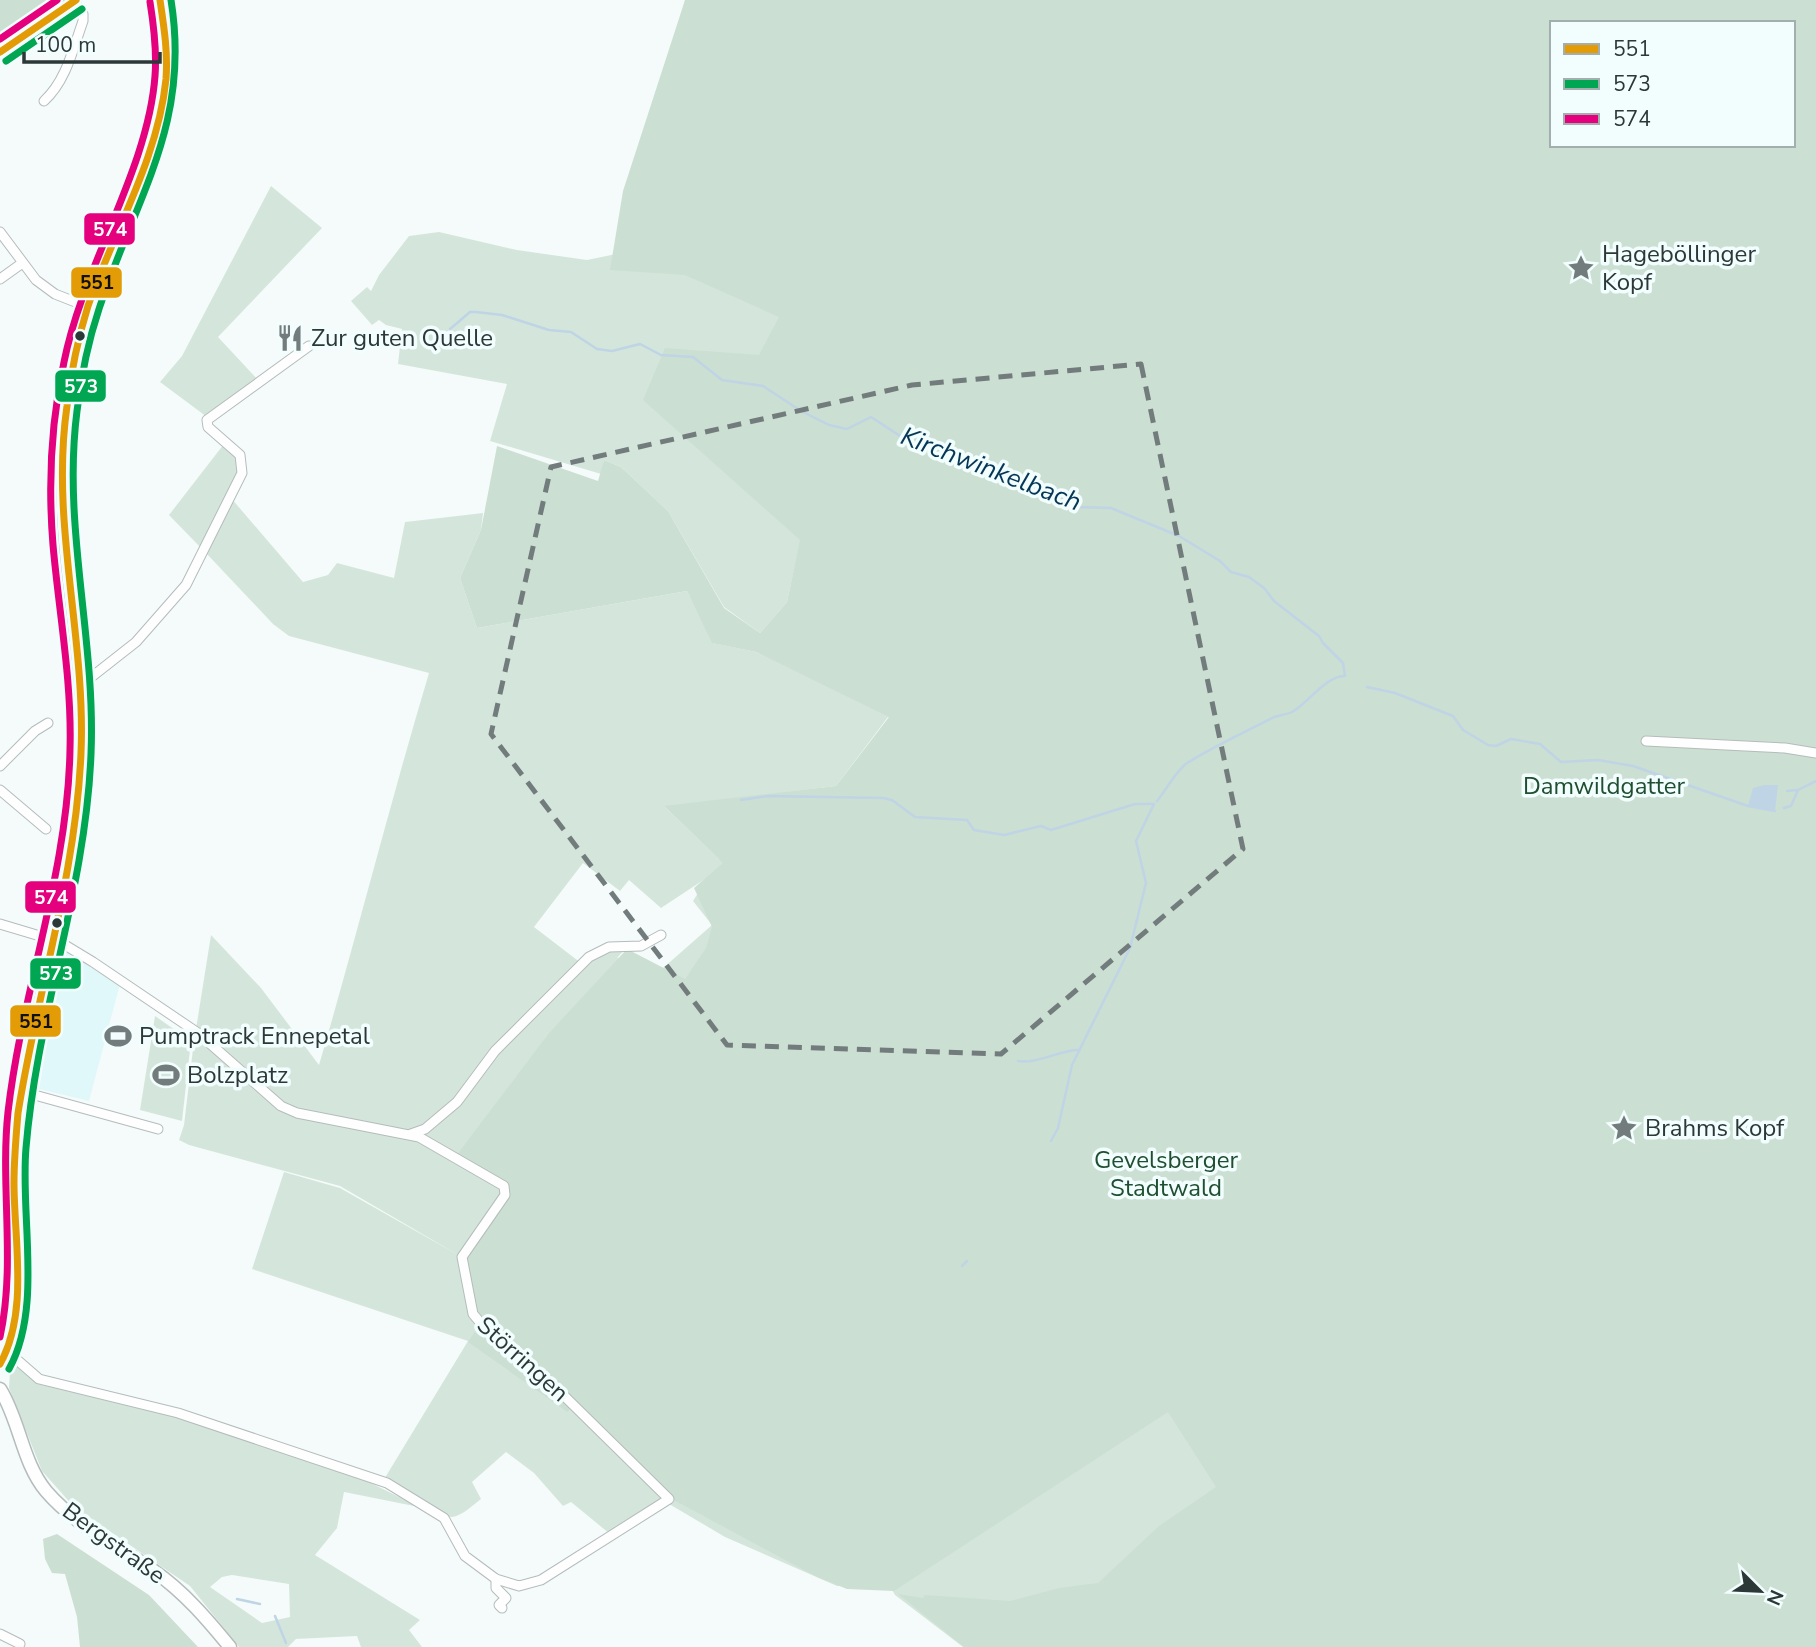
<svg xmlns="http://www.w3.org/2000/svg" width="1816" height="1647" viewBox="0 0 1816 1647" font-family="'Nunito Sans',sans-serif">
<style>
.built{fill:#e0f8f9}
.green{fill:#d4e6db;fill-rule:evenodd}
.forest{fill:#ccdfd3;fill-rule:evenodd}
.water{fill:#bfd4e5}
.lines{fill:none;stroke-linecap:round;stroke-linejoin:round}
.stream{stroke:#bfd4e5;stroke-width:2.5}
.street-casing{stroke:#b4bcbc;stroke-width:11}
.secondary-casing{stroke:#b4bcbc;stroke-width:15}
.street{stroke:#fefefe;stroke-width:9}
.secondary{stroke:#fefefe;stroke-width:12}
.bus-1-casing{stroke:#f2fdfe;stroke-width:12}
.bus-2-casing{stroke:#f2fdfe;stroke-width:12}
.bus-3-casing{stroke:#f2fdfe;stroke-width:12}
.bus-1{stroke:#e39b06;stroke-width:7}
.bus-2{stroke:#00a651;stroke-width:7}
.bus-3{stroke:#e5007d;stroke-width:7}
.marked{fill:none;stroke:#727c7c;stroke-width:5;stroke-dasharray:14 9;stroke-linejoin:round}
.bus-dot{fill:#2c3738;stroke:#f2fdfe;stroke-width:2.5}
.labels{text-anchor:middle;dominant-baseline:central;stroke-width:7;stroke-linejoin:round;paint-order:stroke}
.poi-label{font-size:24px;fill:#2c3738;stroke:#f2fdfe;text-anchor:start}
.park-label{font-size:24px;fill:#1f4e30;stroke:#f2fdfe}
.street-label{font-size:24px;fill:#2c3738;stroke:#f2fdfe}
.water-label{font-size:26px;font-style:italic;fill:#053656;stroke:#f2fdfe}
.line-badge{stroke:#f2fdfe;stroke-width:2.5}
.badge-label{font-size:19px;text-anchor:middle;font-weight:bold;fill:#fff}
.pale-badge-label{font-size:19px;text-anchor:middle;font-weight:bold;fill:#111}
</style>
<rect width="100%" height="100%" fill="#f5fbfb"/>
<path class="built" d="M55,946L120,984L89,1101L27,1086Z"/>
<g class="green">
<path d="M685,0H1816V743C1802,743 1788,750 1775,750C1702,751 1606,743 1537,723C1510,715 1484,700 1458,690C1514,731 1575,740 1641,748L1645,769L1662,788L1655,817L1633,852L1558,808L1451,772L1591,829L1737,920L1785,834L1801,790L1816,778V1647H963L895,1595L890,1586H837L725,1537L664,1501L610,1534L571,1502L563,1506L534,1473L506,1452L472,1482L481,1499C473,1505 462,1516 452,1517C441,1519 398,1486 383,1481L468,1341L252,1269L284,1172L340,1188L460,1256L340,1186L189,1145L179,1140L184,1125L195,1032L280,1108L296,1115L411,1136L455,1158L457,1155L415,1134C454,1119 468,1084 494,1055C524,1021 559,991 590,959L609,949L626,948L617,958L628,957L642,962L646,983L712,925L693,901L708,877L661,908L629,880L620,891L583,863L534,927L581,963C552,993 520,1021 492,1052C465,1080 451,1117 412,1131L297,1111L282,1105L196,1029L211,935L261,988L319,1065C357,935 390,803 429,673L289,636L273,624L206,553L231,498L303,582L328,575L337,563L394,578L405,522L483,513L481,530L460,578L477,628L687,591L713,643L756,652L825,685L747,645C792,629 796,588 802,547H799L787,602L760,633L724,607L668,511L621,467L604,460L601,474L490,441L507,384L398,364L402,329L386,325L379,320L372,325L351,301L367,287L371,291L379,275L409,236L439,232L517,250L587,260L621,253L632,195ZM1552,23H1793V145H1552ZM1311,608L1351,637L1390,659L1346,704L1289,710L1226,654L1236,640L1265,633ZM888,717L898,722C890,741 872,753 864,773L870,784L880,788L877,797L806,795L681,816L716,834L725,851L719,859L665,807L836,786ZM480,1326L501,1346L566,1386L584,1417L573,1406L568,1413L469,1342Z"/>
<path d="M271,186L322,228L218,337L258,380L207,417L160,382L182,356Z"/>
<path d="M224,444L239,457L240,466L202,549L169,515Z"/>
<path d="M155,1016L191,1041L182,1121L140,1110Z"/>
<path d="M14,1364L38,1384L178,1418L371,1483L419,1507L344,1492L337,1528L315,1555L420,1620L409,1630L422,1647H361L357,1636L296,1639L288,1647H239L190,1586L74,1507L42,1471L9,1388L10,1371ZM232,1575L289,1584L290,1617L262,1623L210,1587L222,1577Z"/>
</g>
<g class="forest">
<path d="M0,0H67L0,47Z"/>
<path d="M685,0H1816V1647H964L898,1594L923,1598L925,1595L1010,1601L1059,1588L1098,1583L1159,1526L1216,1487L1168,1412L894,1591L847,1589L817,1577L670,1498L573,1405L568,1413L468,1342L481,1323L473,1314L462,1257L492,1217L505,1186L456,1156L549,1033L627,949L685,979L706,948L712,927L694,888L723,863L664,806L836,786L889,717L756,652L712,643L687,591L477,628L460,578L481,530L497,446L598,481L604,460L621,467L668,511L724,608L760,633L787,602L800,540L643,400L665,348L759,355L779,317L685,275L610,270L623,191ZM1552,23H1793V145H1552Z"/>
<path d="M57,1534L149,1595L198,1647H80L77,1617L65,1574L52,1573L45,1559L43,1539Z"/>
</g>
<path class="water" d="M1764,785H1778L1775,811L1748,806L1753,788Z"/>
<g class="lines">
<g class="stream">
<path d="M450,329L470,312H476L502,315L549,330L571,332L597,349L612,351L640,344L661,355L693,357L722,380L763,386L801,411L829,425L847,429L871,417L914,445L1075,507L1111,508L1179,536L1220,561L1231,572L1249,577L1264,588L1274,601L1319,636L1323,643L1343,663L1345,676C1327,675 1308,703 1292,712C1286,715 1278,715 1272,718C1243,733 1214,746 1187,763C1176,771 1166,790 1157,801"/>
<path d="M1367,687L1395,693L1453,716L1463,730L1488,745L1496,746L1511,739L1540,744L1561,762L1598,760L1633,766L1748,806L1775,811"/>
<path d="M1787,791L1797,790"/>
<path d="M741,800L768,796L883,798L892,800L915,817L967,820L974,830L1004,835L1041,826L1051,830L1135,804H1154L1136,841L1146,883L1130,948L1072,1065L1058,1128L1051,1141"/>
<path d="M1784,808L1791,806L1798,790L1816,781"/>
<path d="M1018,1061C1037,1064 1061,1050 1078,1050"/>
<path d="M962,1266L967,1261"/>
<path d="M237,1599L260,1604"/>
<path d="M275,1616L286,1643"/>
</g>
<defs>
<g id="street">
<path d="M0,52L76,0"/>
<path d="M44,101C66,81 73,49 83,21V14L74,2"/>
<path d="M0,232L36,280L55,294L88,307"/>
<path d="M0,279L21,264"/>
<path d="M80,686L136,642L186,585L242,473L240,455L208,427L207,420L309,346"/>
<path d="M1646,741L1785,748L1816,753"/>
<path d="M0,766L35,731L48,723"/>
<path d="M0,790L46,829"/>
<path d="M0,924L60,942L93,962L198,1033L281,1106L297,1113L419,1137L504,1186L505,1195L462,1257L473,1314L490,1334L551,1383L669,1499L541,1580L519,1586L496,1579L465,1556L444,1518L387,1483L178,1413L39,1379L8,1352"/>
<path d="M20,1091L158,1129"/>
<path d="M411,1134L425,1129L457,1102L495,1051L589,957L609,947L641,946L661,935"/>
<path d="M0,1364C26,1337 12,1208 14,1165C19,1025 78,891 81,751C83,657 59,566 61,472C63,417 72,360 88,307C121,207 189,108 160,0"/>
<path d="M496,1579V1588L506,1598L499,1605L502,1608"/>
<path d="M0,1634L20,1644"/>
</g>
<path id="secondary" d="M0,1389C20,1421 22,1462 46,1491C75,1525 118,1546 154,1571C184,1592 207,1619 230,1647"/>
</defs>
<use href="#street" class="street-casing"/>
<use href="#secondary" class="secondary-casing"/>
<use href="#street" class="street"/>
<use href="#secondary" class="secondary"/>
<defs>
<g id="bus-1">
<path d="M0,52L76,0"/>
<path d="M0,1364C29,1312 14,1240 14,1183C14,1159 16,1136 18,1113C37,993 76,875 81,753C86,637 50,523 67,406C71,372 78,338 88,306C114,231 158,159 166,79C168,52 164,27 160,0"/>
</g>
<g id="bus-2">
<path d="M6,61L82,9"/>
<path d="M9,1369C43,1308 20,1216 26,1148C37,1014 86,888 91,754C96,639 62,527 77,411C81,377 88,342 99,309C136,196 191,125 171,0"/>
</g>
<g id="bus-3">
<path d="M0,39L57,0"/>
<path d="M0,1337C16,1264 0,1186 8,1112C22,990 68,873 70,749C72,681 59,613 53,545C48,484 51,422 64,362C83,266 148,170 155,76C157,51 154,27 150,2"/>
</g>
</defs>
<use href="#bus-1" class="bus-1-casing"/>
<use href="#bus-2" class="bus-2-casing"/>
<use href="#bus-3" class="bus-3-casing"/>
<use href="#bus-1" class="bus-1"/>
<use href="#bus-2" class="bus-2"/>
<use href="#bus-3" class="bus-3"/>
</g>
<path class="marked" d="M1141,364L1243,849L1001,1054L727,1045L491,734L551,467L912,385Z"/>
<defs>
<symbol id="sight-bare" viewBox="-9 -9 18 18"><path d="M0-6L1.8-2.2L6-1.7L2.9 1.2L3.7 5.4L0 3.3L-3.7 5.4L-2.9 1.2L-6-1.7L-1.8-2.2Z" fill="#727c7c" stroke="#f2fdfe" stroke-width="2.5" paint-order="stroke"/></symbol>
<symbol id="restaurant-bare" viewBox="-9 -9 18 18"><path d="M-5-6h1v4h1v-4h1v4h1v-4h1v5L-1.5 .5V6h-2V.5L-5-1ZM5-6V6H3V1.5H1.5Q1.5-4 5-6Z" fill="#727c7c" stroke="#f2fdfe" stroke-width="2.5" paint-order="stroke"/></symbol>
<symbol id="stadium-bare" viewBox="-9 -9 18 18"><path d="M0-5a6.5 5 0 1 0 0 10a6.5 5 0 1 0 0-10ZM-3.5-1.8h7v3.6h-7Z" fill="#727c7c" stroke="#f2fdfe" stroke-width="2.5" paint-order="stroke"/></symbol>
</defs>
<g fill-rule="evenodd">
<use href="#sight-bare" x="1562" y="249" width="38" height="38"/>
<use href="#restaurant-bare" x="271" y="319" width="38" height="38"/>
<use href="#stadium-bare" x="99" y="1017" width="38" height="38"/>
<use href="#stadium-bare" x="147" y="1056" width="38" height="38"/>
<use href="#sight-bare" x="1605" y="1109" width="38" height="38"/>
</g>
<g class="bus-dot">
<circle cx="80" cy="336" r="6"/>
<circle cx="57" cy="923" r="6"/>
</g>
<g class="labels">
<g class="poi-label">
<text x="1602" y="254">Hageböllinger<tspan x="1602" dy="28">Kopf</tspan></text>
<text x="311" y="338">Zur guten Quelle</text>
<text x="139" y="1036">Pumptrack Ennepetal</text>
<text x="187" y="1075">Bolzplatz</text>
<text x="1645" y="1128">Brahms Kopf</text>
</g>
<g class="park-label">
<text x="1604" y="786">Damwildgatter</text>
<text x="1166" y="1160">Gevelsberger<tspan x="1166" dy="28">Stadtwald</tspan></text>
</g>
<g class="street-label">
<text transform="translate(523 1359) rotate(42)">Störringen</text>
<text transform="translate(114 1543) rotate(36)">Bergstraße</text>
</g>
<g class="water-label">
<text transform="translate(991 469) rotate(21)">Kirchwinkelbach</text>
</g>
</g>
<g class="line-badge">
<rect x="83" y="212" width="53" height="34" rx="7" fill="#e5007d"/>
<rect x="70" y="266" width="53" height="33" rx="7" fill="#e39b06"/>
<rect x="54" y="369" width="53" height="34" rx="7" fill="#00a651"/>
<rect x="24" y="880" width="53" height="34" rx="7" fill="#e5007d"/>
<rect x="29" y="957" width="53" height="33" rx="7" fill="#00a651"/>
<rect x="9" y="1004" width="53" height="34" rx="7" fill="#e39b06"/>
</g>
<g class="badge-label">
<text x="110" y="236">574</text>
<text x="81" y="393">573</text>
<text x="51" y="904">574</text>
<text x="56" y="980">573</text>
</g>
<g class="pale-badge-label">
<text x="97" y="289">551</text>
<text x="36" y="1028">551</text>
</g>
<rect x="1550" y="21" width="245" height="126" fill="#f2fdfe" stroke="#a3aeaf" stroke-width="2"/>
<rect x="1564" y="44" width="35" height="10" fill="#e39b06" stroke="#a3aeaf" stroke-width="2"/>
<text x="1613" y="56" font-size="21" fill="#2c3738">551</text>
<rect x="1564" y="79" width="35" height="10" fill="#00a651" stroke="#a3aeaf" stroke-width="2"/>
<text x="1613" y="91" font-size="21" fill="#2c3738">573</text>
<rect x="1564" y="114" width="35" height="10" fill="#e5007d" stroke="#a3aeaf" stroke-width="2"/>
<text x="1613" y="126" font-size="21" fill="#2c3738">574</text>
<g transform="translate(1760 1591) rotate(114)" stroke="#f2fdfe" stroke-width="5" paint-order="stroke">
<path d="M0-5L12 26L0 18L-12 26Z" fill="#2c3738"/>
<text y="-10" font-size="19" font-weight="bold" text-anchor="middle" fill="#2c3738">N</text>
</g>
<path d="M24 52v10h136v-10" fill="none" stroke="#2c3738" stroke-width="3.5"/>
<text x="35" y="52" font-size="21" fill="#2c3738" stroke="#f2fdfe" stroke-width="5" paint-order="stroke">100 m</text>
</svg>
